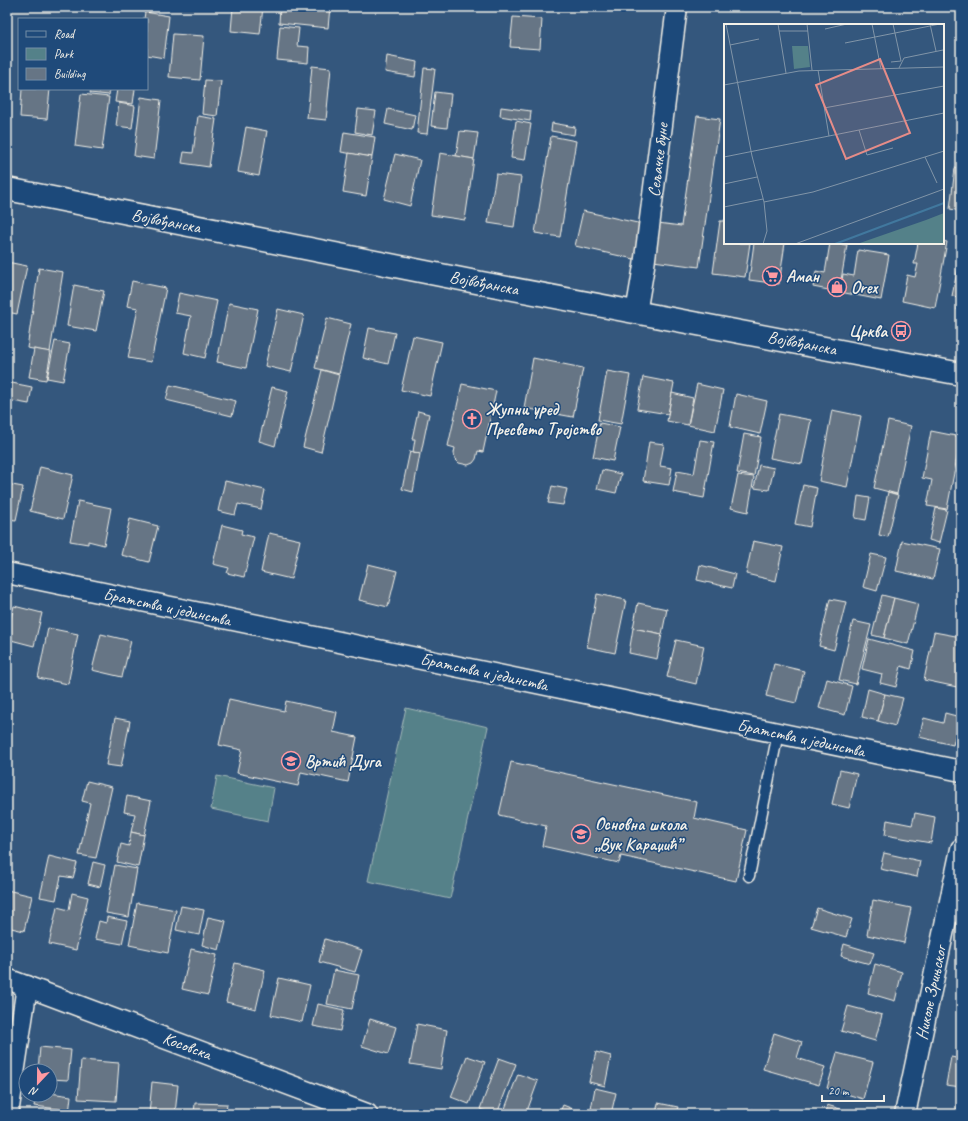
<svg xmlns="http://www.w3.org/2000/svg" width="968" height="1121" viewBox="0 0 968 1121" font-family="Caveat,sans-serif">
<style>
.green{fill:#548189;stroke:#a4b9b8}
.building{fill:#667585;stroke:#f4f1e8}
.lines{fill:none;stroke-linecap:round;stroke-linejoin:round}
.service-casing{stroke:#f4f1e8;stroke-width:13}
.minor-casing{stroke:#f4f1e8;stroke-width:23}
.secondary-casing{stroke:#f4f1e8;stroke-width:25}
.service{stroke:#1f4a7a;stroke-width:10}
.minor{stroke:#1f4a7a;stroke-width:20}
.secondary{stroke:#1f4a7a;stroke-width:22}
.labels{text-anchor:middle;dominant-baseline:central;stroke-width:3;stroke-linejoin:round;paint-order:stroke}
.street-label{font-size:17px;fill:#f4f1e8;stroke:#1f4a7a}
.poi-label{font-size:17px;font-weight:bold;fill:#f4f1e8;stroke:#1f4a7a;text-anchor:start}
.inset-river{fill:none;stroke:#41789e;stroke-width:2}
.inset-road{fill:none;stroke:#8195a8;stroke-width:1}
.view{fill:#e58c88;fill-opacity:0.15;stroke:#e58c88;stroke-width:2}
.inset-edge{fill:none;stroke:#f4f1e8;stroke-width:2}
</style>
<rect width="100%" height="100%" fill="#34577d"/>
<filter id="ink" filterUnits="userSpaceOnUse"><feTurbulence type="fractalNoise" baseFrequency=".025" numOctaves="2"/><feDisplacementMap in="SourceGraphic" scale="8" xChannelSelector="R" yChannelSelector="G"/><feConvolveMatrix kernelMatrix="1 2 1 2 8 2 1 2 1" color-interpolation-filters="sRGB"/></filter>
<g filter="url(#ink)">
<g class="green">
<path d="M406,708L488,727L450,899L368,881Z"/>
<path d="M217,776L274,788L268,821L211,809Z"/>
</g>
<g class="building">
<path d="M233,7H263L260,34L231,31Z"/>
<path d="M280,7L316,9L317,7H330L328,28L279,23Z"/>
<path d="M145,12L169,16L164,58L147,55V19H144Z"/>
<path d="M513,17L542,19L540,49L510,47Z"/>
<path d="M7,21H9L7,37Z"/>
<path d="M280,26L299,28L297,46L309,47L308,63L277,60Z"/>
<path d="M173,34L204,36L200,80L169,77Z"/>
<path d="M387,56L417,62L415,77L385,72Z"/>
<path d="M312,66L331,68L326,120L307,118Z"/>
<path d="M424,68L435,69L427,134L417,133Z"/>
<path d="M205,80L221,81L217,116L202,114Z"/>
<path d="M22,89H50L47,119L20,117Z"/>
<path d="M91,89H110L109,95L90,93Z"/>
<path d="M117,89H135L133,104L115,102Z"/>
<path d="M435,92L451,94L447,128L431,126Z"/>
<path d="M81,94L109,97L102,150L75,146Z"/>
<path d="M141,97L161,100L154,159L134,156Z"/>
<path d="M119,103L135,106L132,128L116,126Z"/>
<path d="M501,107L531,111L530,121L500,116Z"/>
<path d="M358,109L376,111L372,135L355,132Z"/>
<path d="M388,109L415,115L412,130L385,124Z"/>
<path d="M198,116L216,119L209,167L182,163L184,152L193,153Z"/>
<path d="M697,116L720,119L699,267L653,261L658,223L681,226Z"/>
<path d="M516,121L531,124L525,160L511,158Z"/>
<path d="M552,123L575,127L574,135L551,131Z"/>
<path d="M246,127L267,131L259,176L238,172Z"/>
<path d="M460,131L478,133L474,159L456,156Z"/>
<path d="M344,132L375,137L372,157L341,152Z"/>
<path d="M551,136L576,141L560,237L535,233Z"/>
<path d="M349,153L372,157L366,196L343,192Z"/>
<path d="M440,153L474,159L465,220L431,215Z"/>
<path d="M395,154L420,160L410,206L384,199Z"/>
<path d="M955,168L961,169V211L950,209Z"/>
<path d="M496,174L521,177L514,227L488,223Z"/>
<path d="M583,211L642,224L634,259L575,246Z"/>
<path d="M725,219V243H750L745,277L713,273L720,221H725Z"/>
<path d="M943,241L947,242L935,308L902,301L907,275L915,277L918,264H914L918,243H943Z"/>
<path d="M754,243H785L779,284L749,280Z"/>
<path d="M830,243L847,245L839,292L813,287L816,271L825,273Z"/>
<path d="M858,250L889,255L881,300L840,292L843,274L854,276Z"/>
<path d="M7,262L27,266L17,314L7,312Z"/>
<path d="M959,262H961V311L957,310L959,297L952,296Z"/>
<path d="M39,268L63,272L50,352L27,348Z"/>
<path d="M132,281L166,288L151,362L128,358L138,308L127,306Z"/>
<path d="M74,285L104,291L96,331L67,326Z"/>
<path d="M179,293L217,301L205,358L184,353L191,316L175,313Z"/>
<path d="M229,303L258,309L246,368L217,362Z"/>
<path d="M278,309L304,315L291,372L265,366Z"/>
<path d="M327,318L351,324L339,374L315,368Z"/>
<path d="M369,328L395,333L388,364L363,358Z"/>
<path d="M413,336L442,342L430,396L401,390Z"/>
<path d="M55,341L70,344L63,381L47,378Z"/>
<path d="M34,349L51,352L46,380L29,377Z"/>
<path d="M533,358L583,368L573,417L524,408Z"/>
<path d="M322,370L339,375L321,452L303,447Z"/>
<path d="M607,371L630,375L621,424L598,420Z"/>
<path d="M643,377L674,383L668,414L637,409Z"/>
<path d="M7,382L32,387L29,404L7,400Z"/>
<path d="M462,384L496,391L483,452L478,451L476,459L473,463L468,465L459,463L455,459L454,453L455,448L448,446Z"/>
<path d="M697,384L723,390L715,431L688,425Z"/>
<path d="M170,385L236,401L232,416L166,400Z"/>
<path d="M272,387L288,391L275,446L259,441Z"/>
<path d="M672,393L693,398L688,425L667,421Z"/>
<path d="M736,394L767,401L760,434L730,427Z"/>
<path d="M832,410L861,416L847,487L819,481Z"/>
<path d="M418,411L429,414L421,453L413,452L415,439H412Z"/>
<path d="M779,414L811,420L802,464L770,458Z"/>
<path d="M888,421L911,426L897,494L874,488Z"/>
<path d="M600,423L620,427L613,461L593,457Z"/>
<path d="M931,431L961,437L947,509L927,506L932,480L922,478Z"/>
<path d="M744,434L761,437L754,476L737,473Z"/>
<path d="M700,440L714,442L704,498L673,492L677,471L694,474Z"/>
<path d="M649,442L664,444L660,466L672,468L669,485L643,481Z"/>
<path d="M410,451L420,454L413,492L402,489Z"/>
<path d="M759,465L774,468L769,490L754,488Z"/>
<path d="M40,467L73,475L63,519L30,511Z"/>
<path d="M602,470L621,474L616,493L597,489Z"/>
<path d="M738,475L754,477L748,512L731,508Z"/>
<path d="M225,481L265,490L261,509L238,504L235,515L218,511Z"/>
<path d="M7,484L23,487L16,520L7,519Z"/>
<path d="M803,485L817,488L810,527L795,524Z"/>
<path d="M552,486L567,489L563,505L548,503Z"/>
<path d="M888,492L898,495L888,537L879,535Z"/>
<path d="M858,496L870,498L866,520L855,518Z"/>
<path d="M78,501L111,508L104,545L88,541V544L70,541Z"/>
<path d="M936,508L947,510L939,543L929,540Z"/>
<path d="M130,519L158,526L149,562L121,555Z"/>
<path d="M222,525L242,530L241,534L254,537L244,577L227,573L229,568L213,564Z"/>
<path d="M269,533L300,540L291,579L261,572Z"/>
<path d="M753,541L783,547L776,581L746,574Z"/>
<path d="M902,541L940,549L933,579L896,571Z"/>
<path d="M871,554L886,557L877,591L863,587Z"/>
<path d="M368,564L397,571L388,607L359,600Z"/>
<path d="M700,565L735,574L732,588L697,580Z"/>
<path d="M597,594L626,600L615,653L587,647Z"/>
<path d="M882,595L894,598L884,638L872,635Z"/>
<path d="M894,598L918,604L908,644L884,638Z"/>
<path d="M830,599L846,602L834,650L819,646Z"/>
<path d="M638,603L667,609L662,634L633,628Z"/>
<path d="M14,606L42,613L34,646L7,639V632Z"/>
<path d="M853,621L871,625L856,684L839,680Z"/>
<path d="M48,628L78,634L68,684L38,678Z"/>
<path d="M633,628L662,634L657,659L629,653Z"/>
<path d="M934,632L961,637V670L957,687L924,680Z"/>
<path d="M101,634L131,641L122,677L92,670Z"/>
<path d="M869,639L915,651L911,669L901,666L896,687L880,683L882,674L862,669Z"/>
<path d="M676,640L704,646L696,684L667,677Z"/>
<path d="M774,664L804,671L796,703L766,696Z"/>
<path d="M827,679L852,686L845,715L819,708Z"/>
<path d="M868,689L885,694L878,721L862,717Z"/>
<path d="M885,694L903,698L895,726L878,721Z"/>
<path d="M229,699L284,711L286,701L337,712L333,732L357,737L348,782L301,772L298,786L237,773L242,750L219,745Z"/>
<path d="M945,713L960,717L953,745L919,737L924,718L943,723Z"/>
<path d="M115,718L130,721L121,767L106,765Z"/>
<path d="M511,762L697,802L694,818L747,830L736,881L621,856L619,863L542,846L546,826L499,815Z"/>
<path d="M840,770L857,774L849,808L832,804Z"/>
<path d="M87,781L112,787L96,858L79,855L90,803L82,801Z"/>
<path d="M127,796L151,801L144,835L131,832L135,814L124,812Z"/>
<path d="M915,813L935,817L931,843L885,835L887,820L912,825Z"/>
<path d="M131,832L144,835L138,867L117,862L121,844L129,846Z"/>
<path d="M884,853L920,861L917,877L880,869Z"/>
<path d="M49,856L77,863L73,878L61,876L56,900L40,897Z"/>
<path d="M93,862L105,865L100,887L88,884Z"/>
<path d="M115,865L137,869L129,917L106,913Z"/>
<path d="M7,890L32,896L24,931L7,927Z"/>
<path d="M72,893L88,897L76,950L49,944L57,907L69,910Z"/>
<path d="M873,900L911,908L904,943L867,935Z"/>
<path d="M137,903L176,910L168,953L129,945Z"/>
<path d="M181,906L204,910L199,935L176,930Z"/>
<path d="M817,908L852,919L846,937L811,927Z"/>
<path d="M107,917L127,921L122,944L95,939L99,921L106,923Z"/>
<path d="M208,917L226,921L219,950L202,945Z"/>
<path d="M325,939L362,950L355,972L319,962Z"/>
<path d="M844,944L874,953L870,964L841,956Z"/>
<path d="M191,949L217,955L208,995L182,989Z"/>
<path d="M235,963L265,970L256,1009L226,1002Z"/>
<path d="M875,964L902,972L895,1001L868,993Z"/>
<path d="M334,970L359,975L352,1009L327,1004Z"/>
<path d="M279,978L310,985L302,1022L271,1015Z"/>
<path d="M318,1004L344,1010L340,1031L313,1026Z"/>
<path d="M848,1006L882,1015L875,1041L841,1031Z"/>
<path d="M370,1019L396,1027L388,1054L362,1046Z"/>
<path d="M417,1024L447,1030L441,1069L410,1064Z"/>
<path d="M774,1033L802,1042L797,1058L825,1067L819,1085L763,1069Z"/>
<path d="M40,1047L71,1050L68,1080L50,1079V1071H38Z"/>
<path d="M596,1052L611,1056L605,1086L589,1082Z"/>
<path d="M837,1053L873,1062L863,1099L827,1088Z"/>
<path d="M467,1056L485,1062L469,1104L451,1097Z"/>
<path d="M951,1057L961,1059V1087L946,1085Z"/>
<path d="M499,1058L516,1064L497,1114H492L480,1109Z"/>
<path d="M81,1060L119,1063L116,1101L78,1099Z"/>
<path d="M518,1074L538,1081L526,1114H503Z"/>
<path d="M152,1082L178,1085L175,1114H149Z"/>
<path d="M595,1088L616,1093L611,1114L591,1109Z"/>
<path d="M50,1093L71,1096L69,1114H58L59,1109L34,1106L36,1095H50Z"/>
<path d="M959,1099H961V1114H956Z"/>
<path d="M195,1103L227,1104L226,1114H194Z"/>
<path d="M658,1103L678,1107L676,1114H656Z"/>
<path d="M563,1105L583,1113L582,1114H559Z"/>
<path d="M827,1105L857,1114H825Z"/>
<path d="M752,1109L769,1114H750Z"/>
</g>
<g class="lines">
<defs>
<path id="service" d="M749,876L778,733"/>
<g id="minor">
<path d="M636,313L644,266L677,7"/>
<path d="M7,573L961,771"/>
<path d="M7,979L367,1114"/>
<path d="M8,1114L27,986"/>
<path d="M905,1114L961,849"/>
</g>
<path id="secondary" d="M7,189L471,281L961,374"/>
</defs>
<use href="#service" class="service-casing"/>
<use href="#minor" class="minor-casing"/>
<use href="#secondary" class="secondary-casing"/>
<use href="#service" class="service"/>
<use href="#minor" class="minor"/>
<use href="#secondary" class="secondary"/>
</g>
</g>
<defs>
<symbol id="supermarket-ring" viewBox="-11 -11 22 22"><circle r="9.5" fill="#1f4a7a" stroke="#ff9aa2" stroke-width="1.5"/><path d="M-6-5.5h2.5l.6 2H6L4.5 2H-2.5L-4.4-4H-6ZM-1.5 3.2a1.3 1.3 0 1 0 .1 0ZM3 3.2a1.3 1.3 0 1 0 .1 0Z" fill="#ff9aa2"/></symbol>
<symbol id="shop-ring" viewBox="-11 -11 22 22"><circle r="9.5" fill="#1f4a7a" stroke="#ff9aa2" stroke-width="1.5"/><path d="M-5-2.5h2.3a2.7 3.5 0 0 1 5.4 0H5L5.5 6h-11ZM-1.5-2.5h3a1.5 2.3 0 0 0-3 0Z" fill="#ff9aa2"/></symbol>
<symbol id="bus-ring" viewBox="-11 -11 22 22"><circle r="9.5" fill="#1f4a7a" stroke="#ff9aa2" stroke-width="1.5"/><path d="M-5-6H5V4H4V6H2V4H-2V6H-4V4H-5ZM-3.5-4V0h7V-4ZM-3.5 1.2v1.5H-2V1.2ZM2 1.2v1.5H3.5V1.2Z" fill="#ff9aa2"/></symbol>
<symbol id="church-ring" viewBox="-11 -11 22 22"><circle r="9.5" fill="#1f4a7a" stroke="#ff9aa2" stroke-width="1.5"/><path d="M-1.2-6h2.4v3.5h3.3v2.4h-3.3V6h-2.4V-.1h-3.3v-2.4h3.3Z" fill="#ff9aa2"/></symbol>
<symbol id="school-ring" viewBox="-11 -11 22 22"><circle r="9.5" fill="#1f4a7a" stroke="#ff9aa2" stroke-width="1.5"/><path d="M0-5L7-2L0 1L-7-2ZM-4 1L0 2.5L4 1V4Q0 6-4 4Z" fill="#ff9aa2"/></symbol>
</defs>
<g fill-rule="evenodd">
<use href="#supermarket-ring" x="761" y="265" width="22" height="22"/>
<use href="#shop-ring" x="826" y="276" width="22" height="22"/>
<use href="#bus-ring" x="890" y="320" width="22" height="22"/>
<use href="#church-ring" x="461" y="408" width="22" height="22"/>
<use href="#school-ring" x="280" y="750" width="22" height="22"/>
<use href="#school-ring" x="570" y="823" width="22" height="22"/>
</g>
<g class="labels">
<g class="street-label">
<text transform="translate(658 160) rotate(-83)">Сељачке буне</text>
<text transform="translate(166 221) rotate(11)">Војвођанска</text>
<text transform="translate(484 283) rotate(11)">Војвођанска</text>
<text transform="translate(802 343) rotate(11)">Војвођанска</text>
<text transform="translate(167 607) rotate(12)">Братства и јединства</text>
<text transform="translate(484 672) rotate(12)">Братства и јединства</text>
<text transform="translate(801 738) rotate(12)">Братства и јединства</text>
<text transform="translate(931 993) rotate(-78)">Николе Зрињског</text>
<text transform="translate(187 1046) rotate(21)">Косовска</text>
</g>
<g class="poi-label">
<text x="786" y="276">Аман</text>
<text x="851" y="287">Orex</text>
<text x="887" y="331" text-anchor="end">Црква</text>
<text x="486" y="409">Жупни уред<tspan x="486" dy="20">Пресвето Тројство</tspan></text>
<text x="305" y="761">Вртић Дуга</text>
<text x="595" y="824">Основна школа<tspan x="595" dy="20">„Вук Караџић”</tspan></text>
</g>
</g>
<g transform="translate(724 24)">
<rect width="220" height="220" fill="#34577d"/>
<path d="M68,22H84L86,43L70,45ZM220,189V220H133L202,196Z" fill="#548189"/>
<path class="inset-river" d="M111,220L220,179"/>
<path class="inset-road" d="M2,0L28,132L40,178L43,207L39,220M54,0L62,49M83,0L88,46M148,0L157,45M206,0L212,27M101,5L123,0M55,7H84M121,19L216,0M6,21L35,15M167,38L177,37L169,0M175,44L180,34L219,26M94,46L105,112M0,61L75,47L220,43M100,84L220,62M135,106L143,131L169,124M0,133L220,89M201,133L213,159M0,160L33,153M40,178L89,168L220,127M0,183L39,175M71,220L220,165"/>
<path class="view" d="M156,35L186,109L122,135L92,61Z"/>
<rect width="220" height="220" class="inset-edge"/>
</g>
<rect width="968" height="1121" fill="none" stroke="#1f4a7a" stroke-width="24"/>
<rect x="12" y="12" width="944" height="1097" fill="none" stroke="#f4f1e8" stroke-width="1.5" filter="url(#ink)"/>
<rect x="18" y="18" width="130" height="72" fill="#1f4a7a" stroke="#748da6"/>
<rect x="26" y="31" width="20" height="6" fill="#1f4a7a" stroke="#748da6"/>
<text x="54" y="38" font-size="12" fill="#f4f1e8">Road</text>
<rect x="26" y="48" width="20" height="12" fill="#548189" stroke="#748da6"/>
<text x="54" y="58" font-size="12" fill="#f4f1e8">Park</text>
<rect x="26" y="68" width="20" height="12" fill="#667585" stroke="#748da6"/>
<text x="54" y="78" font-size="12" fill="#f4f1e8">Building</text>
<g transform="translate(38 1083) rotate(202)"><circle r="19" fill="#1f4a7a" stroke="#748da6"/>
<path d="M0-3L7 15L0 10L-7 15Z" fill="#ff9aa2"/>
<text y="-6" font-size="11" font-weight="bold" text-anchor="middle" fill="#f4f1e8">N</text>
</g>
<path d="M822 1095v6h62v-6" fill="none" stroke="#f4f1e8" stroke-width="2"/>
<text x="828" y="1095" font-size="12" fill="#f4f1e8" stroke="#1f4a7a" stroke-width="3" paint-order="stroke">20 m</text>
</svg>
